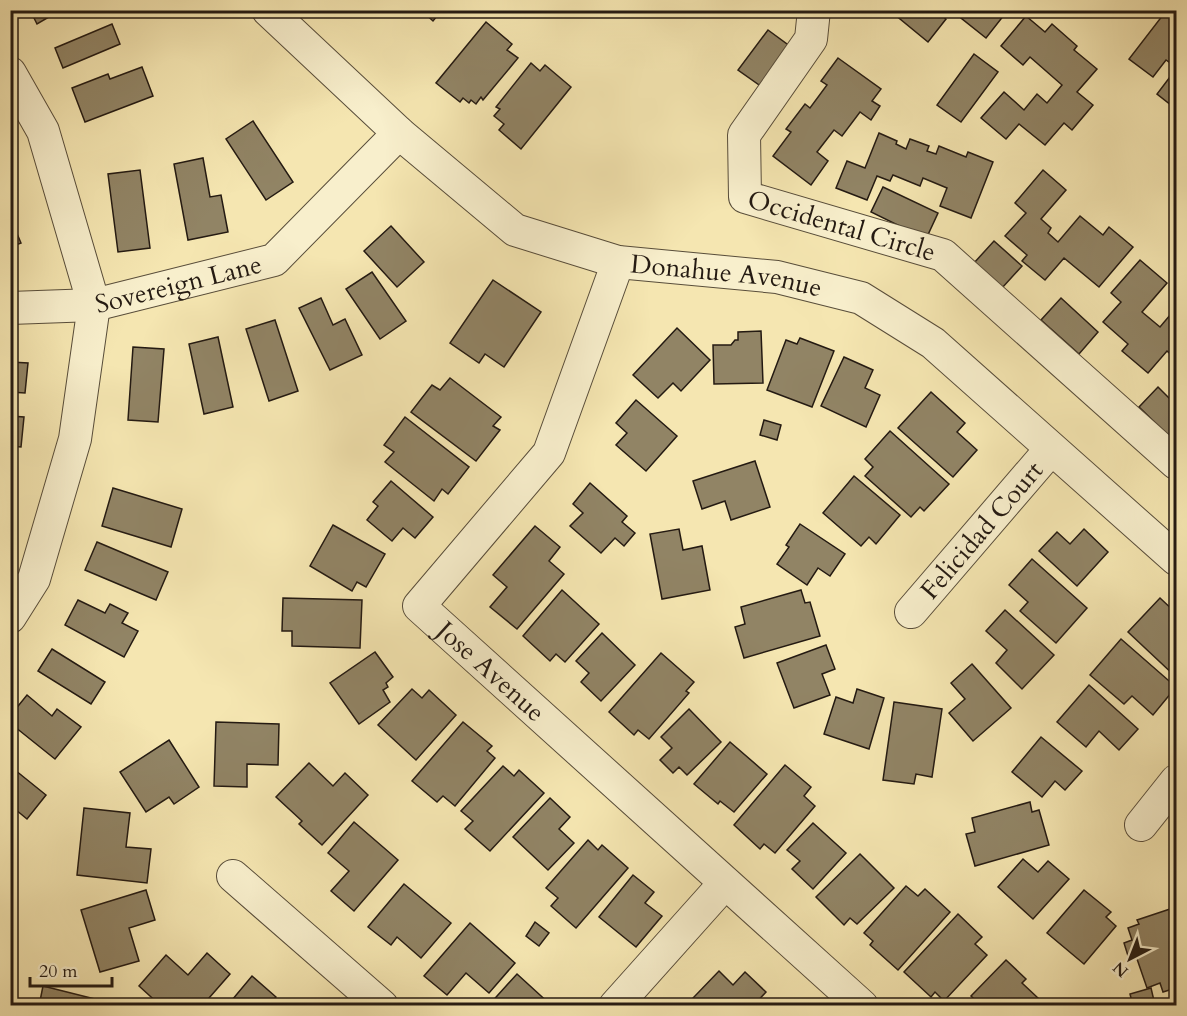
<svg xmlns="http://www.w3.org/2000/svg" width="1187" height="1016" viewBox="0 0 1187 1016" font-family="Cardo,serif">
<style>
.building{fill:#918465;stroke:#241a12;stroke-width:1.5}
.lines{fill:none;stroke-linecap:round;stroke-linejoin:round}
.minor-casing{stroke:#584d3a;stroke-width:34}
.minor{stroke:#f8efcc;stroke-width:32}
.labels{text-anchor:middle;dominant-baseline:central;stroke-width:4.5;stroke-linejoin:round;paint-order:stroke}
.street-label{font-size:26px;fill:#241a12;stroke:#f8efcc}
</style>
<rect width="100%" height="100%" fill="#f5e6b1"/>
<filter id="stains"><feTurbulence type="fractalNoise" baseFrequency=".00333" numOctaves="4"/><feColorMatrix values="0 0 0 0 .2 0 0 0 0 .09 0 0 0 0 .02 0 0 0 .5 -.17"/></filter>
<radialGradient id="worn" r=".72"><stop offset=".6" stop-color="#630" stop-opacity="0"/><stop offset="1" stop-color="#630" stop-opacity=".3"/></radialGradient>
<g class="building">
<path d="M30,10H61L37,24Z"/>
<path d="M421,10H442L433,21Z"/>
<path d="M896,10H935L946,19L928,42L894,14Z"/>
<path d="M967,10H1008L986,38L961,18Z"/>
<path d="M1166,11L1176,19V67L1166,60L1153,77L1129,59Z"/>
<path d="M1026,16L1045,32L1052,24L1077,46L1074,50L1097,69L1077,92L1093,105L1072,130L1064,123L1045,145L1019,124L1006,139L981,118L1004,92L1024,110L1037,94L1047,103L1062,85L1030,57L1023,65L1001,46Z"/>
<path d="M486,22L512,44L507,50L518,58L483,100L481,97L476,104L471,100L469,103L463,98L460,102L436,83Z"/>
<path d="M112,24L120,44L63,68L55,48Z"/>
<path d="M768,30L791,47L762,87L738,70Z"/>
<path d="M974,54L998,72L961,122L937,105Z"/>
<path d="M838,58L881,89L872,101L880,106L871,120L860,112L842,136L834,130L817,152L828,161L811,185L773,156L791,132L786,129L805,104L810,108L827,85L821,81Z"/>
<path d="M531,63L540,71L545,65L571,87L521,149L499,130L504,124L494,116L500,109L496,107Z"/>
<path d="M142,67L153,96L85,122L72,88L108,74L110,79Z"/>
<path d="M1176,69V109L1157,94Z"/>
<path d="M253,121L293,182L266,200L226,139Z"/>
<path d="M879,133L897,141L896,144L906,149L910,139L929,146L927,151L936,154L939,146L966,157L968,152L993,162L971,218L940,206L947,188L923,178L920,186L893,175L890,181L877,176L867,200L836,188L847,161L865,168Z"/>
<path d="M203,158L210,197L221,195L228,232L188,240L174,164Z"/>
<path d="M140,170L150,248L118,252L108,174Z"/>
<path d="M1043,170L1066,190L1041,219L1051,228L1048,233L1058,242L1080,216L1103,235L1109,227L1133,247L1099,287L1064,258L1045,280L1022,261L1027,255L1005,236L1026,213L1015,203Z"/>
<path d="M883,187L938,213L926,239L871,212Z"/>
<path d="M10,217L21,243L10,247Z"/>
<path d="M391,226L424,262L397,287L364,251Z"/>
<path d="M994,241L1022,266L1002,288L974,263Z"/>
<path d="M1140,260L1167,283L1142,312L1160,327L1176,308V359L1167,351L1148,373L1122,351L1128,344L1103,322L1121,302L1111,293Z"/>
<path d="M372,272L406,321L380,339L346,289Z"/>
<path d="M493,280L541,312L504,367L485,354L479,363L450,343Z"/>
<path d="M321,298L333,325L345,319L362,355L330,370L299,308Z"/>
<path d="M1061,298L1098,332L1079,354L1041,320Z"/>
<path d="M275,320L298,391L269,401L246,329Z"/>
<path d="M677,328L710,360L681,391L673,383L658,398L633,375Z"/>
<path d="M761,331L763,383L714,384L713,345H731L735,340H738V332Z"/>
<path d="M218,337L233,407L204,414L189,344Z"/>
<path d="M800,338L834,351L812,407L767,390L786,340L797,344Z"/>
<path d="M133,347L164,349L158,422L128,420Z"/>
<path d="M844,357L873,370L865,388L880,395L866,427L821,406Z"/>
<path d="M10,362L28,363L25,393L10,392Z"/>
<path d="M450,378L501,417L493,426L500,430L476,461L411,412L432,385L440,390Z"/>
<path d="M1158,387L1176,405V443L1139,407Z"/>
<path d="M931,392L965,423L957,432L977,450L953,477L898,428Z"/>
<path d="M636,400L677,436L646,471L616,445L627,433L616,423Z"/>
<path d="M10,416L24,417L21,447L10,446Z"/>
<path d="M405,417L469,467L448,494L442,489L434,501L385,462L394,452L384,445Z"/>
<path d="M764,420L781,425L777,440L760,435Z"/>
<path d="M890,431L949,484L924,511L920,507L911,517L865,476L873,467L865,459Z"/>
<path d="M755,461L770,507L731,520L725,501L702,509L693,481Z"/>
<path d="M854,476L900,515L876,544L869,537L861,546L823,513Z"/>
<path d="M391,481L433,517L415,538L403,528L392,541L367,520L378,506L373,502Z"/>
<path d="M590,483L627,516L622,522L635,533L624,546L615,538L601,553L570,526L583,513L573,504Z"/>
<path d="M113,488L182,509L171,547L102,526Z"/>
<path d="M800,524L845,554L830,576L818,568L807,585L777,564L789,547L786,545Z"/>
<path d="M333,525L385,554L366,587L357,582L352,591L310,566Z"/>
<path d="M535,526L560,547L549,561L564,574L517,629L490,607L507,587L493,575Z"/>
<path d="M679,529L683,550L702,546L710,590L662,599L650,534Z"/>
<path d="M1084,529L1108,552L1077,586L1039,551L1057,532L1070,544Z"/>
<path d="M97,542L168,572L156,600L85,570Z"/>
<path d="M1032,559L1087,608L1056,643L1020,611L1028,602L1009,585Z"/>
<path d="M562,590L599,624L565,662L556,654L550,661L523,636Z"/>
<path d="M801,590L805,603L810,602L820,636L744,658L735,627L745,624L741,607Z"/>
<path d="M283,598L362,600L360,648L292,646V631H282Z"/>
<path d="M1160,598L1176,613V677L1128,632Z"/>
<path d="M78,600L105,613L110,604L128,613L122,623L138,631L124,657L65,625Z"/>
<path d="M1005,610L1054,655L1022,689L996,663L1007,650L986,631Z"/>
<path d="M602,633L635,665L601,701L581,682L589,673L576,661Z"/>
<path d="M1121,639L1176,687L1153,715L1132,696L1124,704L1090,675Z"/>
<path d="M826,645L835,669L822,674L830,695L794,708L777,663Z"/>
<path d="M52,649L105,682L91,704L38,671Z"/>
<path d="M375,652L393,677L386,683L388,687L383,690L390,702L359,724L330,683Z"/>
<path d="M661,653L694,682L686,691L689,693L649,739L638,730L634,735L609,712Z"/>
<path d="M972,664L1011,708L973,741L949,713L965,699L951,683Z"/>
<path d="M1089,685L1138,729L1119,750L1099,731L1086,747L1057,722Z"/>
<path d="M412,689L422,698L429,690L456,715L416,760L378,725Z"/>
<path d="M857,689L884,698L869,749L824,734L836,697L853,703Z"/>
<path d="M27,695L52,716L57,709L81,727L55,759L10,723V716Z"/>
<path d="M894,702L942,709L932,777L916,774L914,784L883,780Z"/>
<path d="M689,709L721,742L687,775L679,767L673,773L660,760L672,748L661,737Z"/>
<path d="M216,722L279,724L278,765L247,764V787L214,786Z"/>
<path d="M463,722L492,746L487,751L495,758L455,806L443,796L437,802L412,781Z"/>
<path d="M1041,737L1082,771L1065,790L1055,781L1042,797L1012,772Z"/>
<path d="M169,740L199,787L174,804L169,797L146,812L120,772Z"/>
<path d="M730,742L767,774L734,812L720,801L718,804L694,784Z"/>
<path d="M309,763L333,786L345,773L368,795L322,845L299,824L302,821L276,797Z"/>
<path d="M785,765L811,787L804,796L815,806L775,853L764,844L760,849L734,825Z"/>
<path d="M10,766L46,795L27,819L10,805Z"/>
<path d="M503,766L514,776L519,770L544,793L490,851L465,829L473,821L461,811Z"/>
<path d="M550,798L570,817L559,829L574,843L548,870L513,837Z"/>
<path d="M1030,802L1032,812L1039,810L1049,845L975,866L966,834L975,832L972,818Z"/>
<path d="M84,808L130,813L126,847L151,849L147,883L77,875Z"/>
<path d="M354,822L398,860L354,911L331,891L349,871L328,853Z"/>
<path d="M813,823L846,853L813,889L792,869L800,861L787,850Z"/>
<path d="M588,840L598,850L602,845L628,868L576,928L551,906L558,898L546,888Z"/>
<path d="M860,854L894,888L857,924L850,918L844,925L816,897Z"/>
<path d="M1023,859L1038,872L1048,861L1069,879L1033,919L998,887Z"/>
<path d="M633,875L654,892L645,903L662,916L636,947L599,917Z"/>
<path d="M404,884L451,923L421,958L397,937L391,945L368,927Z"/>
<path d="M906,886L918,896L925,889L950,912L898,970L870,945L873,941L864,933Z"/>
<path d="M146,890L155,920L129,928L139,961L100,972L81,910Z"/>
<path d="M1084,890L1111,912L1106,917L1116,926L1084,964L1047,933Z"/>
<path d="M1173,908L1176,919V988L1163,992L1160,983L1147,988L1136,956L1129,959L1124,943L1132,940L1128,928L1139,924L1137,920Z"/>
<path d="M958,914L982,937L975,944L987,955L944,1001L935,992L931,997L904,972Z"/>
<path d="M535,922L549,933L539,946L526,936Z"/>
<path d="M470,923L515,963L489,993L466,973L447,995L424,976Z"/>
<path d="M207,953L230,974L202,1006H161L139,986L166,955L188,975Z"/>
<path d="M1006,960L1026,979L1022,983L1038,998L1031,1006H981L971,996Z"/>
<path d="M719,971L733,985L745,972L766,992L753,1006H691L695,1001L692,999Z"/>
<path d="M517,974L552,1006H488Z"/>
<path d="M252,976L276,997L270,1004L272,1006H227Z"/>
<path d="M43,986L111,1003L110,1006H39Z"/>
<path d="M1151,988L1155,1005L1133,1006L1130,994Z"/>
</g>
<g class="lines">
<defs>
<g id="minor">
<path id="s1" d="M268,10L399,133L515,230L618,262L777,277L861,298L933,343L1176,559"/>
<path id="s2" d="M814,10L811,39L744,135L745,197L943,255L1176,463"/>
<path d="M10,73L43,131L94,305L75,439L34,579L10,617"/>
<path id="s3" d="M618,262L549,453L419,606L862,1006"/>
<path id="s4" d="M10,308L94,305L274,260L399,133"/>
<path id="s5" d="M911,612L1051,449"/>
<path d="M1141,825L1176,781"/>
<path d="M233,876L382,1006"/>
<path d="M615,1006L725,883"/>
</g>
</defs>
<use href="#minor" class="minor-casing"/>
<use href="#minor" class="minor"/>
</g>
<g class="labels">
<g class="street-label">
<text stroke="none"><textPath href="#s2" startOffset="309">Occidental Circle</textPath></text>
<text stroke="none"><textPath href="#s1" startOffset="548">Donahue Avenue</textPath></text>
<text stroke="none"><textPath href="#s4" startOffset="171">Sovereign Lane</textPath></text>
<text stroke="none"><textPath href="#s5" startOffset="108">Felicidad Court</textPath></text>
<text stroke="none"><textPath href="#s3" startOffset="501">Jose Avenue</textPath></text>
</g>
</g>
<rect width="1187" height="1016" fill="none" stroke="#f5e6b1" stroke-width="36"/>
<rect x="12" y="12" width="1163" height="992" fill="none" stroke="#241a12" stroke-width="3"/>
<rect x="18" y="18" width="1151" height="980" fill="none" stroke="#241a12" stroke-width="1.5"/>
<g transform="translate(1130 959) rotate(222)" stroke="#f8efcc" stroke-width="4.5" paint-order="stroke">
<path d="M0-4.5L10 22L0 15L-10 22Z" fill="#241a12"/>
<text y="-9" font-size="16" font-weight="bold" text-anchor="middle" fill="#241a12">N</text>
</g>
<path d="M30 977v9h82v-9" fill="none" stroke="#241a12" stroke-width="3"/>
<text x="39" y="977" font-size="18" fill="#241a12" stroke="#f8efcc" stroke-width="4.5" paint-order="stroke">20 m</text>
<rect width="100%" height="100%" filter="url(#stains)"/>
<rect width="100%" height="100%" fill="url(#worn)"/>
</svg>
